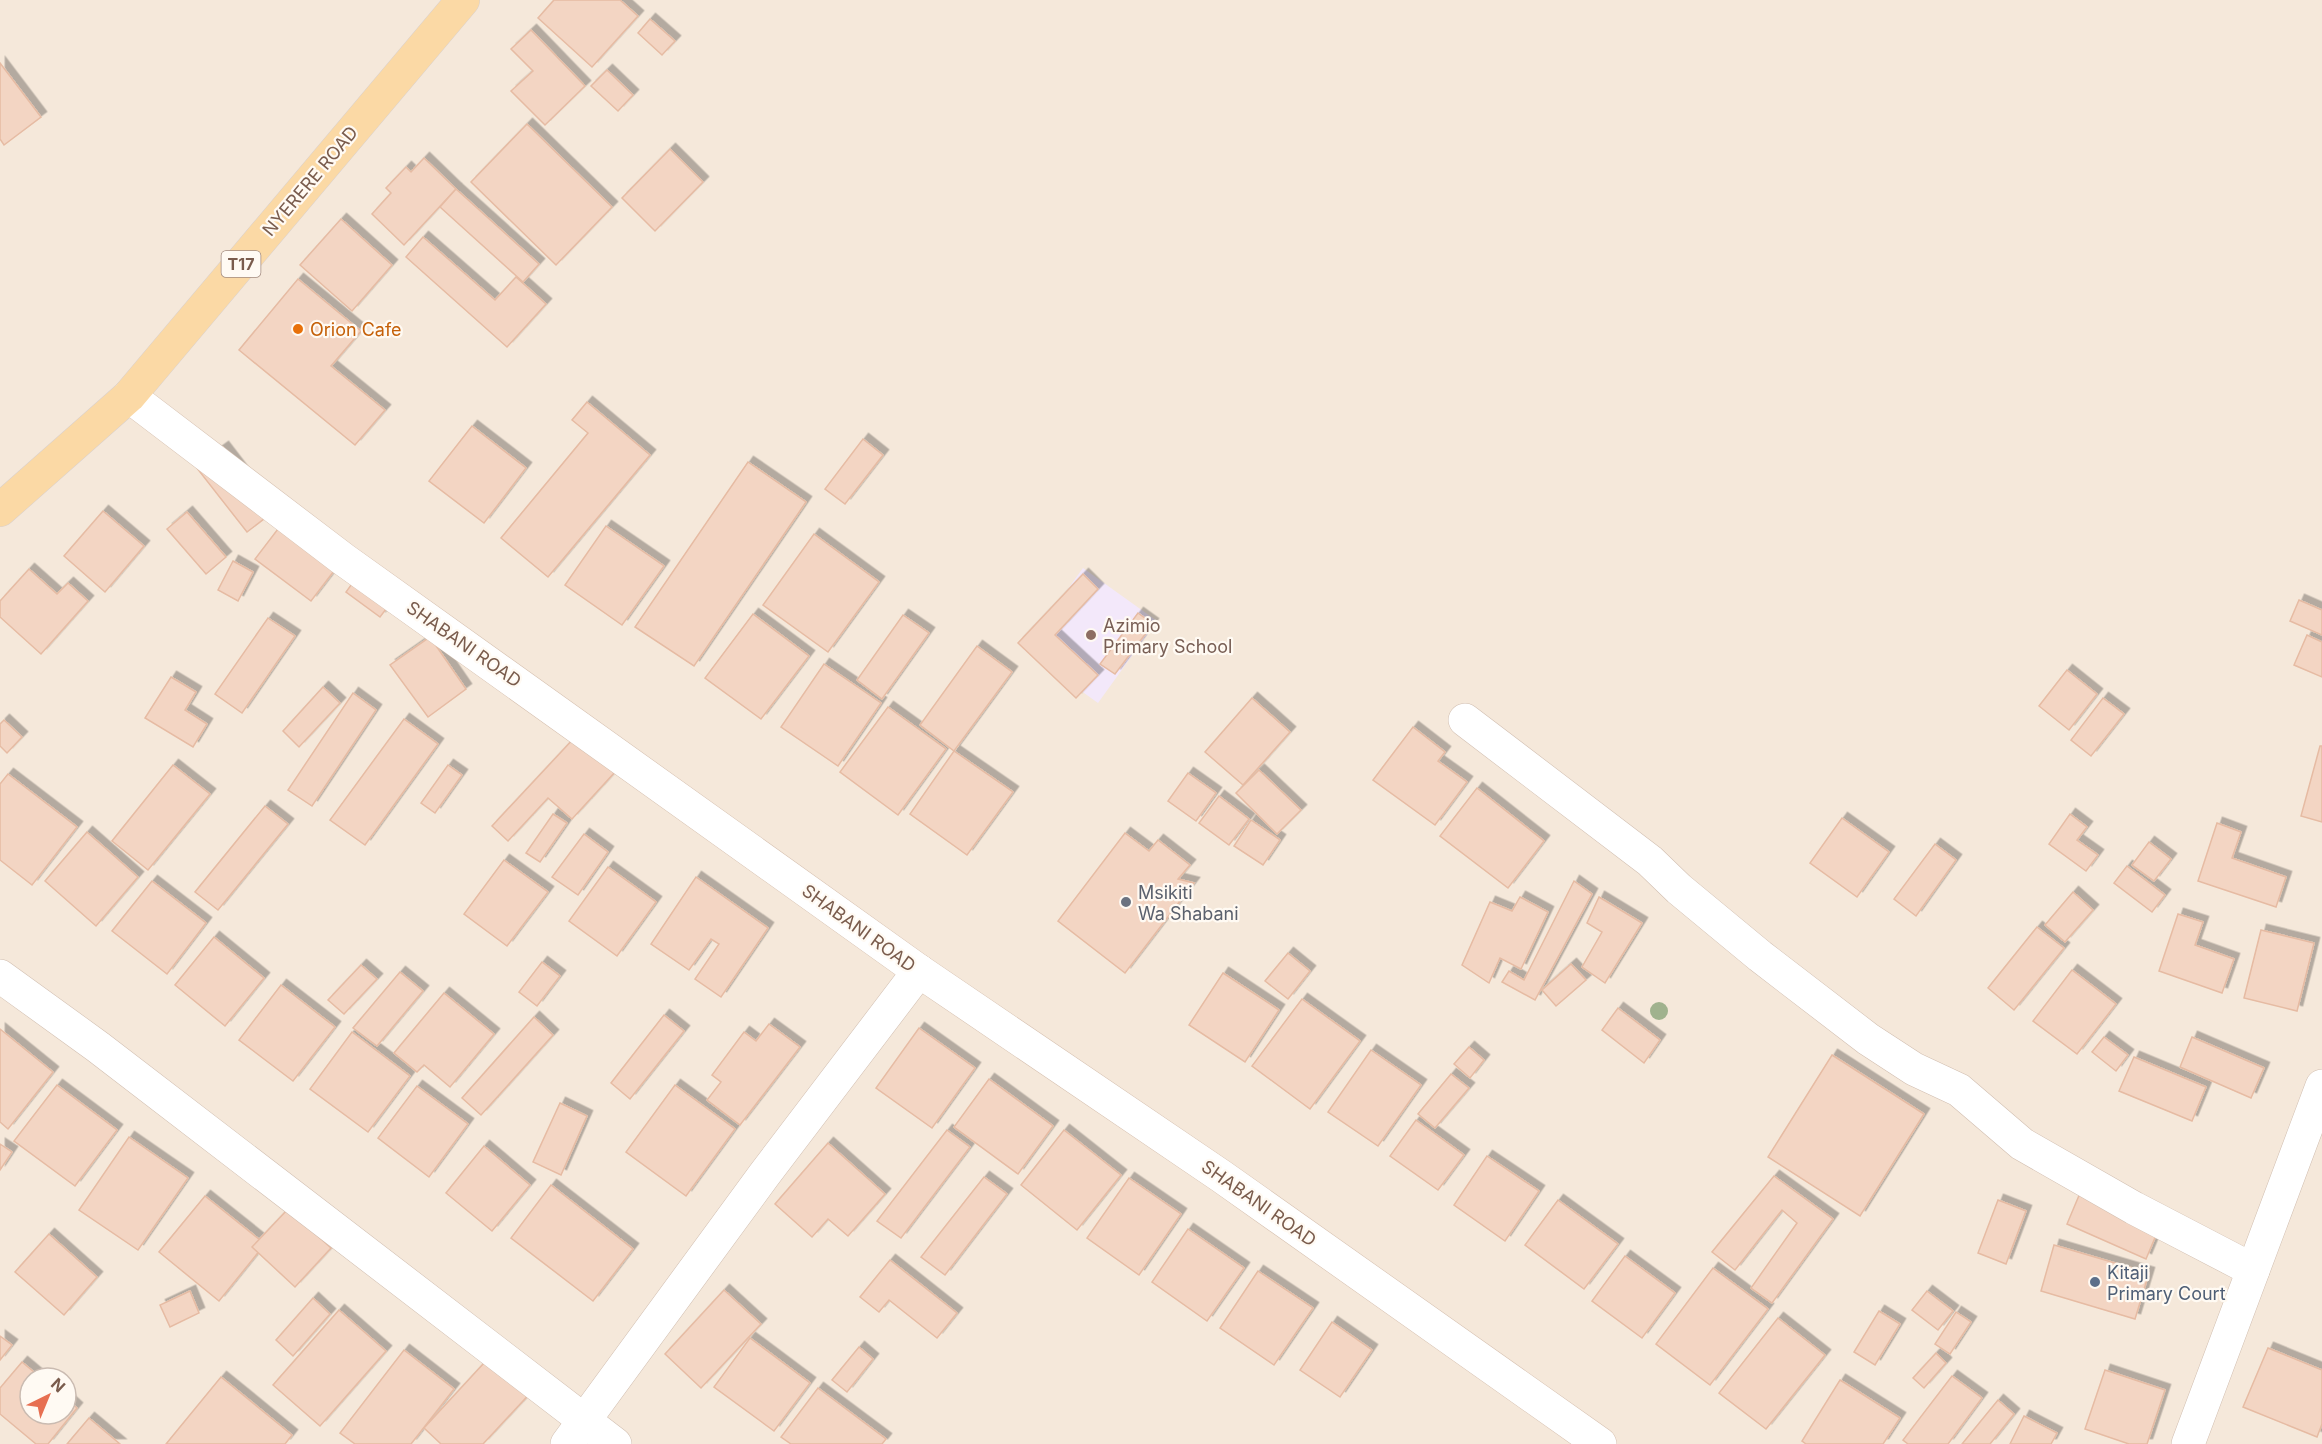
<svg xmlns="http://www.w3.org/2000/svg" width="2322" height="1444" viewBox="0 0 2322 1444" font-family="Inter,sans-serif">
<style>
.residential{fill:#f5e8da;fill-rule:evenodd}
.education{fill:#f3e8fa}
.building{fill:#f3d5c3;stroke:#e6bba3;stroke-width:1.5;filter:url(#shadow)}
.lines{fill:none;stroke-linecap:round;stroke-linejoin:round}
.street-casing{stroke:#d1beb0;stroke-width:34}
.secondary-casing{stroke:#d6c0b0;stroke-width:34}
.primary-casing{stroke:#dad1cd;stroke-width:34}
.street{stroke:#fff;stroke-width:33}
.secondary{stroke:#fff;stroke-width:33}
.primary{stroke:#fbd9a5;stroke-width:33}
.tree{fill:#a0b28e}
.food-dot{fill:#e8710a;stroke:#fffaf3;stroke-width:2}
.education-dot{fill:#8d6e63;stroke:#fffaf3;stroke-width:2}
.worship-dot{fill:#6b7280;stroke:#fffaf3;stroke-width:2}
.service-dot{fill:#5c6f8a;stroke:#fffaf3;stroke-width:2}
.labels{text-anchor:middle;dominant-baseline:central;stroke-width:4.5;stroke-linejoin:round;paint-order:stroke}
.shield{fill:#fffaf3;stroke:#a28b7f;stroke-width:1.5}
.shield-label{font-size:16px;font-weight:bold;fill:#7a5c4d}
.street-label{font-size:18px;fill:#7a5c4d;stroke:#fffaf3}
.food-label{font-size:18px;fill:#c56008;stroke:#fffaf3;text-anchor:start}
.education-label{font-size:18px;fill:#785e54;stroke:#fffaf3;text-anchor:start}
.worship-label{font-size:18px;fill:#5b616d;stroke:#fffaf3;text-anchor:start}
.service-label{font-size:18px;fill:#4e5e75;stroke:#fffaf3;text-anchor:start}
</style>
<defs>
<filter id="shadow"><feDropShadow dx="5.5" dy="-5.5" stdDeviation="0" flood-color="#0004"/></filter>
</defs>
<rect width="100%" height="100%" fill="#fdf6ec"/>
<path class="residential" d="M0,0H2322V1444H0ZM30,1378H66V1414H30Z"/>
<path class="education" d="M1083,568L1157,621L1098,703L1024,650Z"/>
<g class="building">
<path d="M554,0H620L638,16L592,67L538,18Z"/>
<path d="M650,19L675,41L662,55L638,33Z"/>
<path d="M531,30L585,86L545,125L511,91L533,71L511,49Z"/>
<path d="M0,63L41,117L4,145L0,139Z"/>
<path d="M607,70L633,95L618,111L591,86Z"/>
<path d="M527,124L612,207L556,265L471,182Z"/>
<path d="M670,149L703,182L655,231L622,198Z"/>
<path d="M424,158L456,189L404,245L372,214L391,193L386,188L406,167L411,172Z"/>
<path d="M456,189L539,264L523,282L440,207Z"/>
<path d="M341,219L392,265L352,311L300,265Z"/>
<path d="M423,237L495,300L516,277L546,304L507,347L406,257Z"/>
<path d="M298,279L361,331L331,366L385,410L355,445L239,350Z"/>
<path d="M587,402L650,455L548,577L501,538L588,433L572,420Z"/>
<path d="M472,426L526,468L484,523L429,481Z"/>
<path d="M863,439L883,455L845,504L825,489Z"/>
<path d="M223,447L273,512L247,532L196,467Z"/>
<path d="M748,462L806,502L694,666L635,627Z"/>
<path d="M103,511L144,546L105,592L64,556Z"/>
<path d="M187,512L226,557L206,574L167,529Z"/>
<path d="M281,525L337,567L311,601L255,559Z"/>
<path d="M606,526L664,566L622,625L565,585Z"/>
<path d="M814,534L879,582L828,652L763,605Z"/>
<path d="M233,561L253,572L238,601L218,590Z"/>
<path d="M364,567L399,592L380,617L346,592Z"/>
<path d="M29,569L57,594L68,583L88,601L41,654L0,617V601Z"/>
<path d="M1083,574L1098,589L1055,635L1098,675L1076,698L1018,643Z"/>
<path d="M2299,600L2322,610V635L2290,621Z"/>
<path d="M1138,613L1153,624L1115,674L1100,664Z"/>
<path d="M753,614L809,656L761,719L705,678Z"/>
<path d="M903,615L929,633L882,699L857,680Z"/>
<path d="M268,618L295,636L242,713L215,694Z"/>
<path d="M2307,635L2322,642V677L2294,665Z"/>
<path d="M430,637L466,689L428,717L390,665Z"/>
<path d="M977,646L1012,672L954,751L920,725Z"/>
<path d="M824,664L881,703L838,766L781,727Z"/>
<path d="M2067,670L2097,694L2069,730L2039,706Z"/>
<path d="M171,677L196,692L185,710L207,724L193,747L145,718Z"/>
<path d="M323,687L340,703L299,747L283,731Z"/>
<path d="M353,693L376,710L312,806L288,790Z"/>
<path d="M1252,698L1290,732L1243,785L1205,752Z"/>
<path d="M2103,698L2124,714L2091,756L2071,740Z"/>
<path d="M888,707L946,749L898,815L840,772Z"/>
<path d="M404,719L438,744L365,845L330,820Z"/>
<path d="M4,720L22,737L7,753L0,746V724Z"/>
<path d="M1413,727L1445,752L1438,761L1467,782L1435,825L1373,780Z"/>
<path d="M576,736L615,772L572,819L548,798L508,841L492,826Z"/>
<path d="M2320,746H2322V822L2301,816Z"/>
<path d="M954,751L1013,792L967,855L910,814Z"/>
<path d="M173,765L210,794L148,870L112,841Z"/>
<path d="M448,765L462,775L435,813L421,803Z"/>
<path d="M1259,770L1301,810L1277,834L1236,793Z"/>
<path d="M1188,773L1216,793L1196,821L1168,801Z"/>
<path d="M8,774L77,827L32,885L0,860V784Z"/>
<path d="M1477,788L1544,841L1508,888L1440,836Z"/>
<path d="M1219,796L1249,819L1229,845L1199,823Z"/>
<path d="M265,806L288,824L218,910L195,892Z"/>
<path d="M553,814L567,823L540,862L526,853Z"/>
<path d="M2070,814L2087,827L2077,840L2098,855L2086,871L2049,844Z"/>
<path d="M1842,818L1889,852L1857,897L1810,863Z"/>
<path d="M1251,820L1280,840L1263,865L1234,846Z"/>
<path d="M2217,823L2241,832L2232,858L2286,877L2276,907L2198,881Z"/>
<path d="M87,832L138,877L96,926L45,881Z"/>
<path d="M1125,833L1149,851L1158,840L1190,865L1178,879L1194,883L1125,973L1058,921Z"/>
<path d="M584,834L608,852L578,895L552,877Z"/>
<path d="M2149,842L2171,859L2154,881L2132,865Z"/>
<path d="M1935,844L1956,860L1916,916L1894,899Z"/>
<path d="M504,860L548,892L507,946L464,914Z"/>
<path d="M2127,866L2165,895L2152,912L2114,883Z"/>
<path d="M608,867L656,902L617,956L569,921Z"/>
<path d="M696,877L768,928L721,997L695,979L719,944L711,939L689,970L651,944Z"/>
<path d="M152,881L206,923L167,974L112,931Z"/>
<path d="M1574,881L1592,894L1535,1000L1502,982L1509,971L1524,980Z"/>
<path d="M2073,892L2093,910L2065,942L2045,925Z"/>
<path d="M1520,897L1548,912L1521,969L1500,958L1489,983L1462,965L1490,902L1512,911Z"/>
<path d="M1599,897L1642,923L1605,983L1582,967L1602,932L1587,923Z"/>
<path d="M2178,914L2203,922L2195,945L2234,959L2222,993L2159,971Z"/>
<path d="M2037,927L2064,948L2014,1010L1988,988Z"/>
<path d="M2261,930L2314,943L2297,1011L2244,998Z"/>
<path d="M214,937L264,978L225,1026L175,985Z"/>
<path d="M1288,953L1310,971L1288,999L1265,981Z"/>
<path d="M542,962L560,976L537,1006L519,992Z"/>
<path d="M1571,964L1586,980L1556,1006L1542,990Z"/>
<path d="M361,965L377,979L344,1014L328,1000Z"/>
<path d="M2072,970L2116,1004L2077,1054L2033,1021Z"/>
<path d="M400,972L423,991L377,1046L353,1028Z"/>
<path d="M1223,973L1279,1010L1245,1062L1189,1025Z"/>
<path d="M281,985L335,1027L293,1081L239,1040Z"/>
<path d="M444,993L494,1034L450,1087L424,1065L417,1072L394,1053Z"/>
<path d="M1302,999L1360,1041L1310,1109L1252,1066Z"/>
<path d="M1618,1008L1660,1040L1644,1063L1602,1030Z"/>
<path d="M664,1015L684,1031L630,1099L611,1083Z"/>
<path d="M534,1017L553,1035L481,1115L462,1098Z"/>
<path d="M769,1024L800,1047L740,1125L707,1100L721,1082L712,1075L744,1032L756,1041Z"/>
<path d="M919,1028L975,1068L932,1128L876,1088Z"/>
<path d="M0,1029L53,1072L8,1129L0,1122Z"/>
<path d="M352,1032L410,1076L368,1132L310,1089Z"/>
<path d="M2104,1037L2128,1055L2116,1071L2092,1052Z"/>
<path d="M2192,1037L2264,1068L2251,1098L2180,1067Z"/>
<path d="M1469,1047L1484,1060L1470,1078L1454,1064Z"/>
<path d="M1371,1050L1421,1085L1378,1146L1328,1112Z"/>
<path d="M1832,1055L1924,1114L1860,1216L1768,1157Z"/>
<path d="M2134,1057L2206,1087L2192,1121L2119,1091Z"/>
<path d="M1451,1074L1469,1088L1435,1128L1418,1114Z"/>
<path d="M989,1079L1053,1126L1018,1174L954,1127Z"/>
<path d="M57,1085L117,1130L75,1186L14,1141Z"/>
<path d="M675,1085L735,1129L686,1196L626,1152Z"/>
<path d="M417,1086L468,1124L429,1177L378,1138Z"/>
<path d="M560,1103L587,1116L561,1175L533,1162Z"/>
<path d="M1416,1120L1464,1155L1438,1190L1390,1156Z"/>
<path d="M947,1130L970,1147L901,1238L877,1221Z"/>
<path d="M1064,1130L1121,1175L1077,1230L1021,1185Z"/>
<path d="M129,1137L188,1178L138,1250L79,1210Z"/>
<path d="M828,1143L885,1194L848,1236L828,1219L812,1237L775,1204Z"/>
<path d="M0,1144L12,1152L0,1170Z"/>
<path d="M484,1146L530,1185L492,1231L446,1193Z"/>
<path d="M1487,1156L1539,1191L1505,1241L1454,1205Z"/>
<path d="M1774,1176L1833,1219L1772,1303L1751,1288L1797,1223L1782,1210L1735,1270L1712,1252Z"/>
<path d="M984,1177L1007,1194L945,1275L921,1257Z"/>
<path d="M1129,1178L1181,1214L1139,1275L1087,1238Z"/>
<path d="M551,1185L633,1249L593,1301L511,1238Z"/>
<path d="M2083,1186L2162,1221L2146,1259L2067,1224Z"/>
<path d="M205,1196L265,1244L219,1301L159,1252Z"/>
<path d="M1558,1200L1618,1244L1584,1289L1525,1245Z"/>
<path d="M1998,1200L2026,1211L2006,1264L1978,1253Z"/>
<path d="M288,1209L331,1248L295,1287L252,1247Z"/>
<path d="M1188,1229L1244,1268L1207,1321L1152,1282Z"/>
<path d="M49,1234L97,1277L64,1315L15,1272Z"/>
<path d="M2054,1245L2149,1273L2135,1319L2041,1291Z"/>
<path d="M1625,1256L1675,1293L1642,1338L1592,1301Z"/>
<path d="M890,1260L957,1313L937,1338L889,1300L879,1312L860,1297Z"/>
<path d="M1713,1268L1768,1309L1710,1385L1656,1344Z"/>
<path d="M1258,1271L1313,1308L1274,1365L1220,1328Z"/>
<path d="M724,1290L761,1324L701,1388L665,1354Z"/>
<path d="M190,1291L199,1313L170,1327L160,1305Z"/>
<path d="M1927,1291L1953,1311L1938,1330L1912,1310Z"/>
<path d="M313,1298L330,1314L293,1356L276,1340Z"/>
<path d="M339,1310L386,1351L320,1426L273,1385Z"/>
<path d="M1879,1311L1900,1324L1875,1365L1854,1352Z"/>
<path d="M1956,1312L1971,1322L1950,1354L1935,1344Z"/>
<path d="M1778,1318L1825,1355L1766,1429L1719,1393Z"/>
<path d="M1332,1322L1372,1350L1340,1397L1300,1370Z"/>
<path d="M0,1336L12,1345L0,1360Z"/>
<path d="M750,1338L810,1383L774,1431L714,1387Z"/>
<path d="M859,1347L873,1359L847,1392L832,1380Z"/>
<path d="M2268,1348L2322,1370V1424L2317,1437L2243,1407Z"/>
<path d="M404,1350L454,1389L411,1444H355L340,1433Z"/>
<path d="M496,1350L536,1387L483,1444H441L424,1428Z"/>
<path d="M1936,1353L1946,1363L1924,1388L1913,1378Z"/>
<path d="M22,1362L41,1378H30V1414H66V1398L77,1408L48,1444H36L0,1414V1388Z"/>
<path d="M2105,1370L2165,1390L2147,1444H2129L2085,1429Z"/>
<path d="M1952,1376L1982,1398L1948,1444H1908L1903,1440Z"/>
<path d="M221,1377L292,1435L285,1444H166Z"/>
<path d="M1840,1380L1900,1418L1883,1444H1806L1802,1441Z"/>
<path d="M818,1388L886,1439L882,1444H791L781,1437Z"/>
<path d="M1998,1400L2014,1414L1990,1444H1962Z"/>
<path d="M2024,1416L2057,1433L2051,1444H2010Z"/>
<path d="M89,1418L120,1444H67Z"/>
</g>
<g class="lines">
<defs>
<g id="street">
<path d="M1465,720L1650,861L1679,889L1760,956L1868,1039L1914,1069L1959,1090L2022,1144L2134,1208L2253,1270"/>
<path d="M0,976L98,1047L615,1444"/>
<path d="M567,1444L764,1175L919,971"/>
<path d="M2188,1444L2322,1086"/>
</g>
<path id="secondary" d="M129,396L343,559L919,971L1221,1176L1600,1444"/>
<path id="primary" d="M0,510L129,396L463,0"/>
</defs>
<use href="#street" class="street-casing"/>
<use href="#secondary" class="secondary-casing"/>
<use href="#primary" class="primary-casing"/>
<use href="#street" class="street"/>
<use href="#secondary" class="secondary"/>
<use href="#primary" class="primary"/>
</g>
<circle class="tree" cx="1659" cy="1011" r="9"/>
<circle class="food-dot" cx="298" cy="329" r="6"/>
<circle class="education-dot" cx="1091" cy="635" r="6"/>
<circle class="worship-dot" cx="1126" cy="902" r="6"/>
<circle class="service-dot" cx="2095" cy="1282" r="6"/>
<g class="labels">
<rect class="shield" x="221.5" y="251" width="39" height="26" rx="4.5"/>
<g class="shield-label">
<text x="241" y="264">T17</text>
</g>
<g class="street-label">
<text transform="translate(310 181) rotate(-50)">NYERERE ROAD</text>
<text transform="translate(464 644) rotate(35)">SHABANI ROAD</text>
<text transform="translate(859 928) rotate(36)">SHABANI ROAD</text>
<text transform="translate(1259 1203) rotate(35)">SHABANI ROAD</text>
</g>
<g class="food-label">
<text x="310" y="329">Orion Cafe</text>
</g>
<g class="education-label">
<text x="1103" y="625">Azimio<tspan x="1103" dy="21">Primary School</tspan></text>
</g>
<g class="worship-label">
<text x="1138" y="892">Msikiti<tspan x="1138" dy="21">Wa Shabani</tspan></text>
</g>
<g class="service-label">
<text x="2107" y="1272">Kitaji<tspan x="2107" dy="21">Primary Court</tspan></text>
</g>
</g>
<g transform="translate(48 1396) rotate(43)"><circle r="28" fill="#fffaf3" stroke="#cabbb1" stroke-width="1.5"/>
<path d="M0-4.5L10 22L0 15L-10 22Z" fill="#e76f51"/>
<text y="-9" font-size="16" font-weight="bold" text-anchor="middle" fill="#7a5c4d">N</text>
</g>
</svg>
